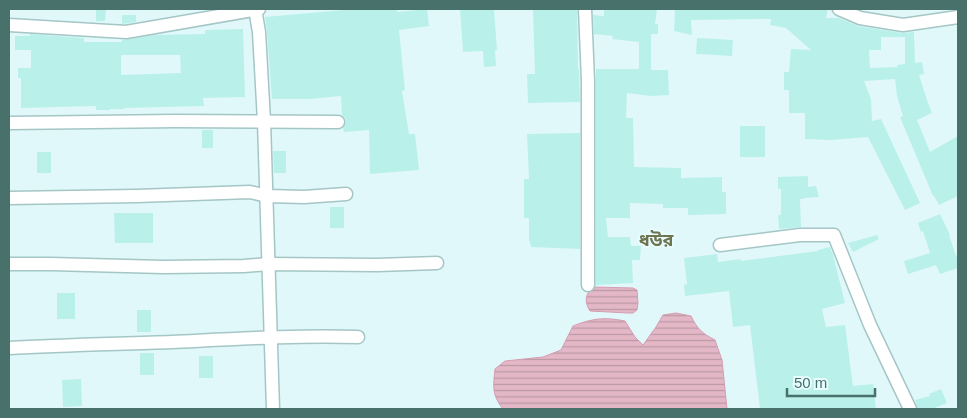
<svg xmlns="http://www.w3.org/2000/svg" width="967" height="418" viewBox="0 0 967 418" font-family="Helvetica,'Noto Sans Bengali',sans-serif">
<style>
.water{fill:url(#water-rules);stroke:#d59db1}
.building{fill:#baf0ea;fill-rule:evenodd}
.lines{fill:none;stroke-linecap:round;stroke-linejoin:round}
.street-casing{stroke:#a4c6c5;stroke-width:15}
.street{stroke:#fff;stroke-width:12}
.labels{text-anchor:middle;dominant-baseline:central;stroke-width:4;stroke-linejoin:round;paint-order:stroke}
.district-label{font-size:18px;font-weight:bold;fill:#6e7450;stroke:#e7fcff}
</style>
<defs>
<pattern id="water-rules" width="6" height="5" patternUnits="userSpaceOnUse" patternTransform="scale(1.25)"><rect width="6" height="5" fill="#e4b7c7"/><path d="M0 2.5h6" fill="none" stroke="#bb99a6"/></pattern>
</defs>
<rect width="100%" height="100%" fill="#e1f8fb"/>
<g class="water">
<path d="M594,287L633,288L637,290L638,303L637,310L633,313H628L590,311C584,302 585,293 594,287Z"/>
<path d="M676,313L691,316C698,330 702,333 715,340L722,360L727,409H503C492,395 493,387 495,369L505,361L543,357L561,350L573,326C593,318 605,317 625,321L635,337L643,345L656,327L663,315Z"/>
</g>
<g class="building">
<path d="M96,9H106L105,21H96Z"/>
<path d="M355,9H397V12L427,9L429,26L399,30L405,90L402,91L409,134H415L419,170L370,174L369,130L344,132L343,128L346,122L345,118L342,115L341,96L310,99H272L267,32L265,17Z"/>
<path d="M460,9H494L497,50H495L496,66L484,67L483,51L463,52Z"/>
<path d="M533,9H577L578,69H579L580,102L528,103L527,74H535Z"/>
<path d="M604,9H657L655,24H658V34H651V70H668L669,95L651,96L627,93L626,118H633L634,167L681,168V178L722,177V192H726V214L688,215V208H663V204L630,203V218H606L608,237H630L631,246H641L640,260H632L633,283L596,285V69H639V42L612,39L613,36L594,34L593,15L604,16Z"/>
<path d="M675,9H828L826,18H839L858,26L902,33L914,32L915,63L922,62L924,74L919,75L927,100L932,113L917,120L930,152L958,136V196L939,205L934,196H933L900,117L903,116L897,96L895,79L864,81L871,99L872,121L881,119L920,203L905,210L868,137L831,140L805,139V113H789V90H784V72H789L791,49L811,50L786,28L770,25L771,19L691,20L692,35L674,31ZM881,37H905V64L897,65L898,67L870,68L869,50H881Z"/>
<path d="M122,15H136V22L122,24Z"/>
<path d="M243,29L245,97L203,98L204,106L124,108L125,109H110V110H96V106L21,108V78H18V68H31V50H15V36H30V34L84,38V42H122V40L154,35L205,34V30ZM121,55H180L181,73L121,75Z"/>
<path d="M697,38L733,40L732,56L696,54Z"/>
<rect x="740" y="126" width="25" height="31"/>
<rect x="202" y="130" width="11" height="18"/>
<path d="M580,133V249L531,247L529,238V218H524V179H529L527,134Z"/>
<path d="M273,151H286V173H274Z"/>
<rect x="37" y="152" width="14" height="21"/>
<path d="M808,176V187L816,186L819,197L804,198V199H800L801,227L779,229L778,215H781V189H778V177Z"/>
<rect x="330" y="207" width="14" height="21"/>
<path d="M114,213H153V243H115Z"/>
<path d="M940,214L950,235H949L956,256L958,255V268L940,274L936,265L908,274L904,261L930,253L923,231L921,232L918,223Z"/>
<path d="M877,235L879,239L853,252L848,243Z"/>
<path d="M830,247L833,255L845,303L822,309L826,327L845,325L853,386L873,384L876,409H760L750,325L733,327L729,291L685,296L684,285L687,284L684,258L717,254L718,262L741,259V261L818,251V250Z"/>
<rect x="57" y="293" width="18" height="26"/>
<rect x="137" y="310" width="14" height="22"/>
<rect x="140" y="353" width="14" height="22"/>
<rect x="199" y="356" width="14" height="22"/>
<path d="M81,379L82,406L63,407L62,380Z"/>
<path d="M941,389L947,403L932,409H918L915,400L930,396L929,394Z"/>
</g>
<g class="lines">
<defs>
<g id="street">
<path d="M255,9L259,32L264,121L273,409"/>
<path d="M585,9L588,81V285"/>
<path d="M839,9L860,18L903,25L958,17"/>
<path d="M9,25L126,32L259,9"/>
<path d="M9,123L176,121L338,122"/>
<path d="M9,198L137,196L250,192L267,196L304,197L346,194"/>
<path d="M720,245L800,235H834L870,325L910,409"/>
<path d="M9,264H51L163,267L244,266L268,264L377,265L437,263"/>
<path d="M9,348C63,345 118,344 172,342C234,339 296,335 358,337"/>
</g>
</defs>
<use href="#street" class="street-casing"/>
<use href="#street" class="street"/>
</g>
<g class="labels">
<g class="district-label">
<text x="656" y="240">ধউর</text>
</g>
</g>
<rect width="967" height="418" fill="none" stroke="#49716c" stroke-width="20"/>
<path d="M787 388v8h88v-8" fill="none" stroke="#49716c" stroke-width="2.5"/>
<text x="794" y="388" font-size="15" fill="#49716c" stroke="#e7fcff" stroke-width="4" paint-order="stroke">50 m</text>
</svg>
